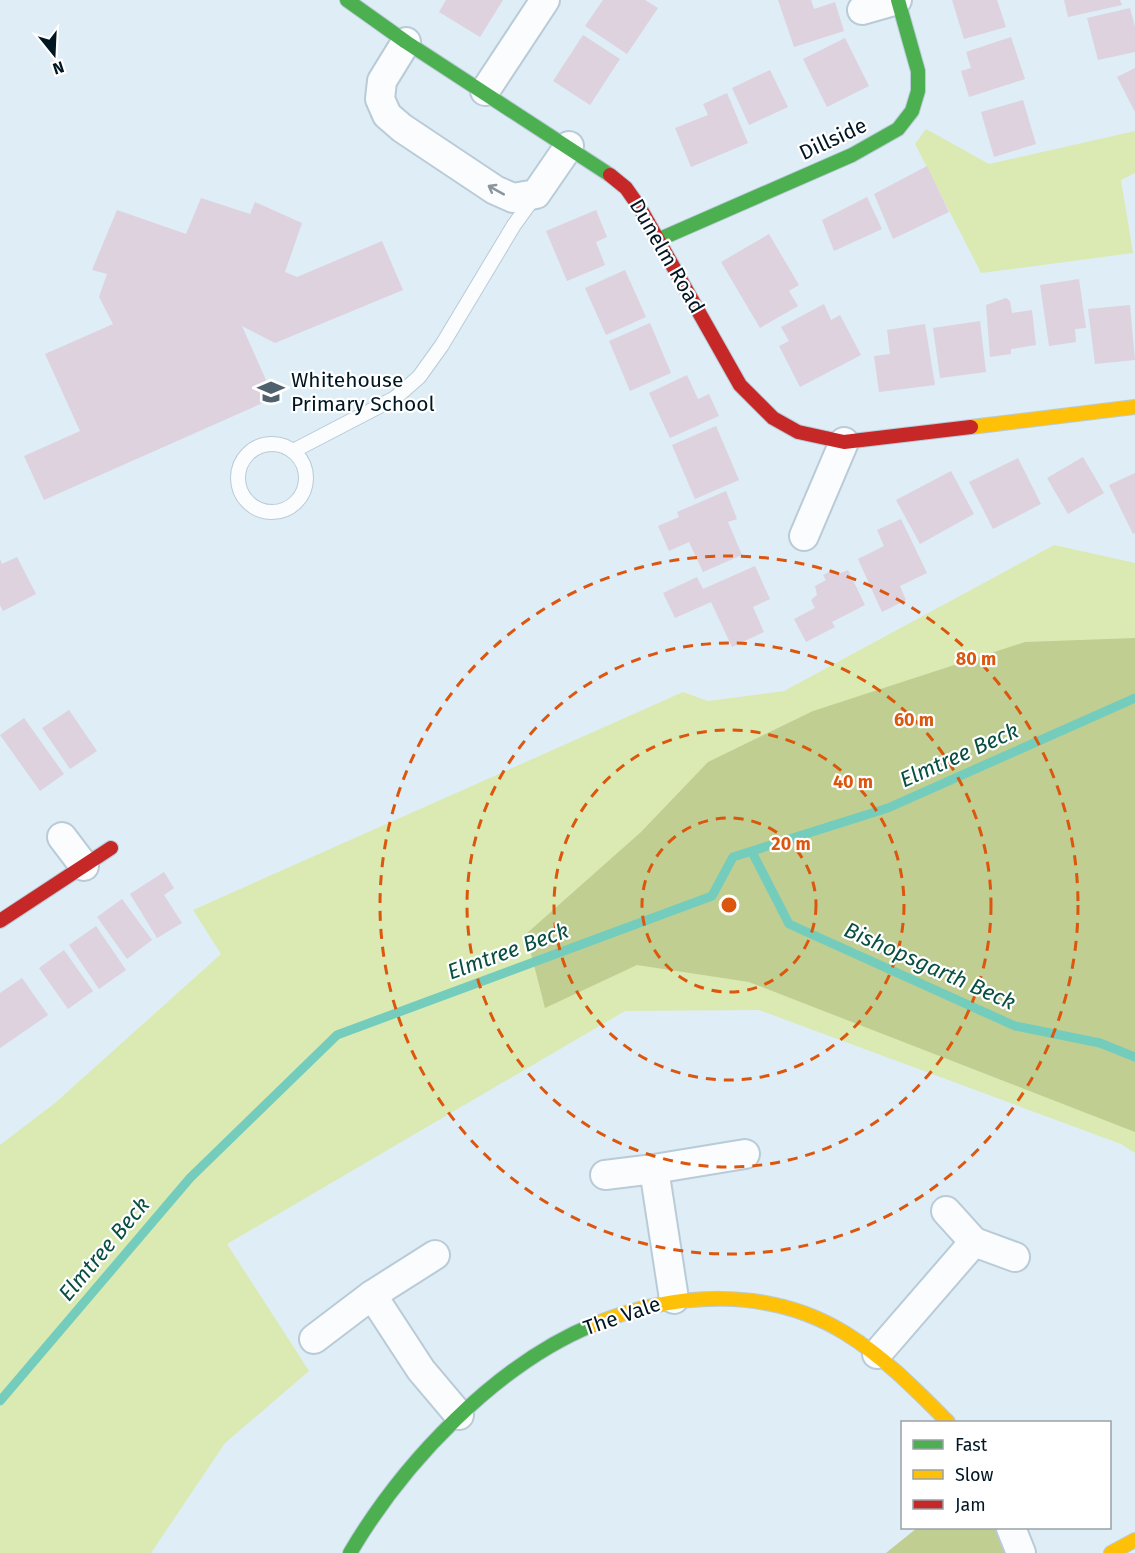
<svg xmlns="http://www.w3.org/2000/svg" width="1135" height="1553" viewBox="0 0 1135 1553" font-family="'Fira Sans',sans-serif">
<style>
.green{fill:#dbeab2}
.forest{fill:#c0ce91}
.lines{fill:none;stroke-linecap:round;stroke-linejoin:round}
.stream{stroke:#74ccbd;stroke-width:9}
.building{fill:#ddd2dd}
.lane-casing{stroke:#b8cbd7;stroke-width:16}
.street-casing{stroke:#b8cbd7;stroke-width:32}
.fast-casing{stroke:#b8cbd7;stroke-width:16}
.slow-casing{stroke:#b8cbd7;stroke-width:16}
.jam-casing{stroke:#b8cbd7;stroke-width:16}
.lane{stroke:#fafcfe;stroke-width:14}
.street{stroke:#fafcfe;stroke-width:28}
.fast{stroke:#4caf50;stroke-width:14}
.slow{stroke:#ffc107;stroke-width:14}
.jam{stroke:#c62828;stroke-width:14}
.oneway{stroke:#8a949b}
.ring{fill:none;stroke:#dc560d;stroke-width:3;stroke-dasharray:10 8}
.labels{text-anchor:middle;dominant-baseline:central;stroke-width:4.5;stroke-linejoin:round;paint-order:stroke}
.street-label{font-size:21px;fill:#001623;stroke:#fff}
.poi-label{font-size:21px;fill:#001623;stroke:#fff;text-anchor:start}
.water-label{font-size:22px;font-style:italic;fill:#084f42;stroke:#fff}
.centre{fill:#dc560d;stroke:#fff;stroke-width:3}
.ring-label{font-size:18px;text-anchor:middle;font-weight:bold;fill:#dc560d;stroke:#fff;stroke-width:4.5;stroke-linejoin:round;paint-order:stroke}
</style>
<rect width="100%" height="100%" fill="#dfedf6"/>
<g class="green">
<path d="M926,129L989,164L1135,131V173L1121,180L1133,253L981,273L915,144Z"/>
<path d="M1054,545L1135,563V1153L1121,1144L759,1010L625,1011L227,1244L309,1371L225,1443L151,1553H0V1145L55,1103L221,954L193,910L683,692L708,701L784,691Z"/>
</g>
<g class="forest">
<path d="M1135,638V1132L749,982L637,965L545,1008L526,934L641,832L708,762L813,711L1025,642Z"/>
<path d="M917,1528H996L1006,1553H886Z"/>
</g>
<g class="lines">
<g class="stream">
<path d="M752,852L789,924L1015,1026L1100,1043L1135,1057"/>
<path d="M0,1401L190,1178L337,1035L712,896L733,857L888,808L1135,698"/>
</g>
</g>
<g class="building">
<path d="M446,0H503L480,37L439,12Z"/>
<path d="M603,0H645L658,8L627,54L585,26Z"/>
<path d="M778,0H811L814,9L835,2L844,31L794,47Z"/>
<path d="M952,0H997L1006,27L964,39Z"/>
<path d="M1064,0H1120L1122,5L1068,17Z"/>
<path d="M1130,8L1135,27V52L1098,60L1087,18Z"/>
<path d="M583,35L620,59L590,105L553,81Z"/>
<path d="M1011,37L1025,79L969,97L961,71L971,68L966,52Z"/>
<path d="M845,38L869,86L827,107L803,59Z"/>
<path d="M1135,68V112L1117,77Z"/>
<path d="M770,70L788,107L749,125L732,88Z"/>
<path d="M727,93L748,143L691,167L675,128L708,115L703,104Z"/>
<path d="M1023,100L1036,144L994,157L981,112Z"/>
<path d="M927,166L949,212L893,239L874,194Z"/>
<path d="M867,197L882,229L834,251L822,220Z"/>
<path d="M201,198L250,214L255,202L302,223L285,272L297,277L382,241L403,290L275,343L242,326L274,398L44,500L24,456L80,431L45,354L113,324L99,297L107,274L92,270L117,210L186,234Z"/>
<path d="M596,210L607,237L596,242L605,265L567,281L546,231Z"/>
<path d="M769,234L799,285L789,291L798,306L760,328L721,262Z"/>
<path d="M625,270L646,317L606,335L585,288Z"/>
<path d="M1079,279L1086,328L1075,329L1076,342L1049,346L1040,285Z"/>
<path d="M1006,298L1010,301L1012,313L1032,310L1036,345L1011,349V354L990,357L986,305Z"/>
<path d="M824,304L831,320L840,315L861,355L800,387L779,346L789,341L781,327Z"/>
<path d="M1130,305L1135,360L1095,364L1088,309Z"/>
<path d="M980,321L986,372L940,378L933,328Z"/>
<path d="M650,323L671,373L630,391L609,341Z"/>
<path d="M925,324L935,385L879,392L874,356L890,354L887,330Z"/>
<path d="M687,375L698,399L709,394L719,416L670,438L649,393Z"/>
<path d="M716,426L739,480L695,499L672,445Z"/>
<path d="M1083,457L1104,493L1068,514L1047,478Z"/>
<path d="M1018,458L1041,504L993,529L969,482Z"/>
<path d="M951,471L974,514L920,544L896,500Z"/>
<path d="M1135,473V533L1133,534L1109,485Z"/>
<path d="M726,491L737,519L728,522L742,555L703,572L689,542L669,551L658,526L679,517L677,512Z"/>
<path d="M901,519L927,573L900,586L906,600L882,612L858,559L884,546L877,530Z"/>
<path d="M17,557L36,594L3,611L0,605V559L2,564Z"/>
<path d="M755,566L770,599L753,607L764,632L732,647L711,602L675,618L663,593L697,577L703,589Z"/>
<path d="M834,570L836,575L848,570L865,605L832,622L835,627L806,642L794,619L815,608L811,600L817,595L815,586L826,580L823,575Z"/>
<path d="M69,710L97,751L70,769L42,728Z"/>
<path d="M24,718L64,774L40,791L0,735Z"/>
<path d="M164,872L174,888L164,895L182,923L157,938L130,894Z"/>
<path d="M122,899L152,940L127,959L97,917Z"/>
<path d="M96,926L126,970L99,989L69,945Z"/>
<path d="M64,950L93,991L68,1009L39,968Z"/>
<path d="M22,978L48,1015L0,1048V993Z"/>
</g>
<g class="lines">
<defs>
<g id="lane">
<circle cx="272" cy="478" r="34"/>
<path d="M293,451L395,398L419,377L442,345L514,225L535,196"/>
</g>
<g id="street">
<path d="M862,10L897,0"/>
<path d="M406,42L382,81L380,99L387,115L402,128L495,190L513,198L536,194L569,146"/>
<path d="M485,91L545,0"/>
<path d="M804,536L844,442"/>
<path d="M62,837L84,866"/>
<path d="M605,1175L654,1169"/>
<path d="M946,1211L974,1242"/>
<path d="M435,1255L372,1295L421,1370L459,1415"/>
<path d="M674,1299L654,1169L745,1154"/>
<path d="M314,1339L372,1295"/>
<path d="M877,1354L974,1242L1015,1257"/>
<path d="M1011,1528L1021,1553"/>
</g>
<g id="fast">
<path d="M347,0L406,42L610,175"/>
<path d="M660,239L852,155L898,129L912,111L918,91V71L898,0"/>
<path d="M350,1553C403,1463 496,1364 595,1324"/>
</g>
<g id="slow">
<path d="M971,427L1135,407"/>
<path d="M595,1324C674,1292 769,1286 845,1333C884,1357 916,1390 948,1422"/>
<path d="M1111,1553L1135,1540"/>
</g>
<g id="jam">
<path d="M610,175L626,188L640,208L740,385L773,418L798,432L844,442L971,427"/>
<path d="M0,921L111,848"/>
</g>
</defs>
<use href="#lane" class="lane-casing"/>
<use href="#street" class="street-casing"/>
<use href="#fast" class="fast-casing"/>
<use href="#slow" class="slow-casing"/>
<use href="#jam" class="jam-casing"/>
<use href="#lane" class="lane"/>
<use href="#street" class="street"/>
<use href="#fast" class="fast"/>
<use href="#slow" class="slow"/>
<use href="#jam" class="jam"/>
</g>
<defs><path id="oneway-shaft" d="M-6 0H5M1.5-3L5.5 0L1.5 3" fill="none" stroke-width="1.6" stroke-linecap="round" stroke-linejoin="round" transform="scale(1.5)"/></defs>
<use class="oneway" href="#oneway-shaft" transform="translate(496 190) rotate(-151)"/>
<g class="ring">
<circle cx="729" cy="905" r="87"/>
<circle cx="729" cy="905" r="175"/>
<circle cx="729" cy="905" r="262"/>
<circle cx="729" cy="905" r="349"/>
</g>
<defs>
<symbol id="school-bare" viewBox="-9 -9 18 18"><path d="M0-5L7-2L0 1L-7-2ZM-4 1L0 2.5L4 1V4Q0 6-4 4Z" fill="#4e616d" stroke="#fff" stroke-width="2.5" paint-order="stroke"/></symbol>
</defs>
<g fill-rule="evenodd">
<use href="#school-bare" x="252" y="373" width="38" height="38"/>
</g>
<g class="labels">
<g class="street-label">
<text transform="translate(833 139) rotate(-25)">Dillside</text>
<text transform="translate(667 256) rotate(60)">Dunelm Road</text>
<text transform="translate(622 1316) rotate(-19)">The Vale</text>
</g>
<g class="poi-label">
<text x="291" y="380">Whitehouse<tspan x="291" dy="24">Primary School</tspan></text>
</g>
<g class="water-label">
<text transform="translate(959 755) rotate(-24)">Elmtree Beck</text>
<text transform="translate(508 951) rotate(-20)">Elmtree Beck</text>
<text transform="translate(930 966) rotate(24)">Bishopsgarth Beck</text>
<text transform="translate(104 1249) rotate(-50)">Elmtree Beck</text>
</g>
</g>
<circle cx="729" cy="905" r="9" class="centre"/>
<g class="ring-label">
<text x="976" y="665">80 m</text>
<text x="914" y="726">60 m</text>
<text x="853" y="788">40 m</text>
<text x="791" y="850">20 m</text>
</g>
<rect x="901" y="1421" width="210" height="108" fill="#ffffff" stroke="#99a2a7" stroke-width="1.5"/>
<rect x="913" y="1440" width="30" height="9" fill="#4caf50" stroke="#99a2a7" stroke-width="1.5"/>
<text x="955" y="1451" font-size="18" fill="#001623">Fast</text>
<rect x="913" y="1470" width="30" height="9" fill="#ffc107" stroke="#99a2a7" stroke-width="1.5"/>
<text x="955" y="1481" font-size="18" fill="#001623">Slow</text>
<rect x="913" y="1500" width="30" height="9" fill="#c62828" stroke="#99a2a7" stroke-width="1.5"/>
<text x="955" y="1511" font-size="18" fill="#001623">Jam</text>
<g transform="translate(54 54) rotate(162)" stroke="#ffffff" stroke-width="4.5" paint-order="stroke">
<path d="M0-4.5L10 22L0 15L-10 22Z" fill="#001623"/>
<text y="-9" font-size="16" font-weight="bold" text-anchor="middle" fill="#001623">N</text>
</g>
</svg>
